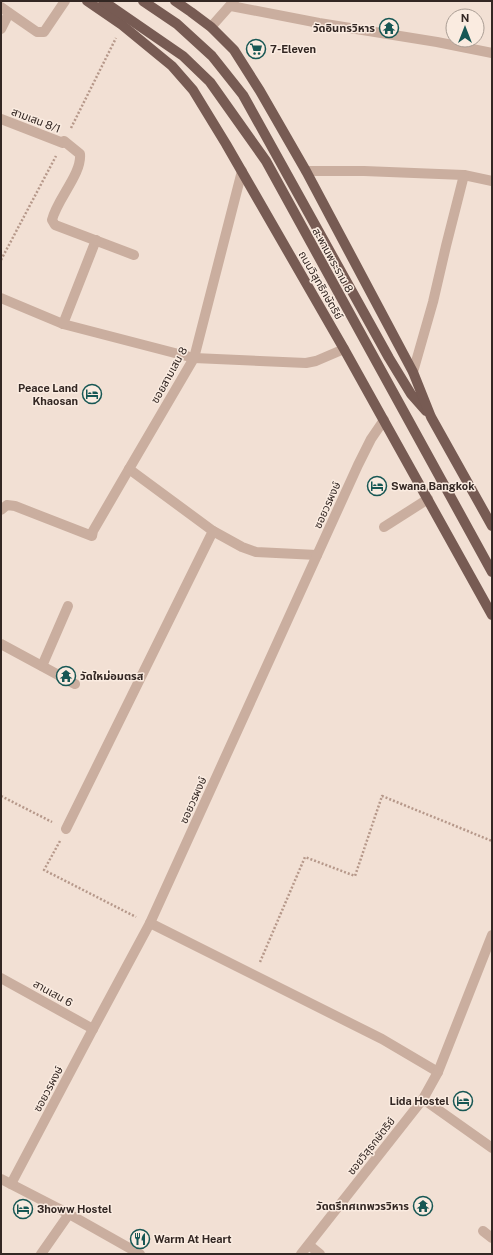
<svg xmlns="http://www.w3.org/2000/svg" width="493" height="1255" viewBox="0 0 493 1255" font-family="'Public Sans','Noto Sans Thai',sans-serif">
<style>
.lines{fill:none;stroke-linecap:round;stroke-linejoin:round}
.path{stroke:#b6988a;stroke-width:2.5;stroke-dasharray:2 2;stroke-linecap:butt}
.minor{stroke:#caae9f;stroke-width:10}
.major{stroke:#775b53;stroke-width:10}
.labels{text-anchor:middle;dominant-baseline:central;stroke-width:3;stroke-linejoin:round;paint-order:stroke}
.poi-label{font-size:11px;font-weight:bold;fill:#332723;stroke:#faebe0;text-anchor:start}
.street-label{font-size:11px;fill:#332723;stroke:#faebe0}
</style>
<rect width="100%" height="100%" fill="#f2e0d4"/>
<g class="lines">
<g class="path">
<path d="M71,128L116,38"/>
<path d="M1,260L56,156"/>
<path d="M1,796L52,822"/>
<path d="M60,841L44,870L136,917"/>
<path d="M260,962L305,857L355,876L382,796L492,841"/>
</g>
<g class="minor">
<path d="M231,6L319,23L437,42L492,53"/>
<path d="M1,7L37,32H44L65,1"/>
<path d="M211,27L234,1"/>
<path d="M1,29L9,13"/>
<path d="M1,119L63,143"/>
<path d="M64,141L80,154C82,174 57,199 52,220L55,225L134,255"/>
<path d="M306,171H364L464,175L492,181"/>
<path d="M1,298L63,324L194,358L306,363L316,361L344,349"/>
<path d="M63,324L96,240"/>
<path d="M413,372L433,302L446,246L464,175"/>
<path d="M129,469L213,531L242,547L256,552L317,555"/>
<path d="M1,510L7,505L15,506L92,536L93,531L129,469L194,358L242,171"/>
<path d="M384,527L428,499"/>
<path d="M1,644L75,684"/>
<path d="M42,666L68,606"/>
<path d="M66,829L213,531"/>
<path d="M150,923L382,1039L438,1072"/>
<path d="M1,978L93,1029"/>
<path d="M423,1099L492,1148"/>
<path d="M1,1179L69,1214L140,1254"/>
<path d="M11,1184L93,1029L150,923L358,465L371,439L384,420"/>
<path d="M483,1231L492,1238"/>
<path d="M309,1245L320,1254"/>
<path d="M41,1254L69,1214"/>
<path d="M301,1254L423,1099L438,1072L492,935"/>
</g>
<g class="major">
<path d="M87,1L122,25L172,66L193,90L226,144L344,349L492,615"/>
<path d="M103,1L183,56L210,82L266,161L492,572"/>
<path d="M143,1L177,24L212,56L243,95L389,358L411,394L426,411"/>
<path d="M175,1L191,12L211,27L234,50L260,91L306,171L413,372L431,417L492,526"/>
</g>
</g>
<defs>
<symbol id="temple-ring" viewBox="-11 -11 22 22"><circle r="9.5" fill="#faebe0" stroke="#175754" stroke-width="1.5"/><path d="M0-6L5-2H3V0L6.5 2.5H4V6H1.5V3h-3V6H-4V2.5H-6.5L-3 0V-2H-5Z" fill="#175754"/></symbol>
<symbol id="supermarket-ring" viewBox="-11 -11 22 22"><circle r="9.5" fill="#faebe0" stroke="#175754" stroke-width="1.5"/><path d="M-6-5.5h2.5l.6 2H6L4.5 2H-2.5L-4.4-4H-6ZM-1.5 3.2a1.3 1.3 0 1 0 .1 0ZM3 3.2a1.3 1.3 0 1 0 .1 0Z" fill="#175754"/></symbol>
<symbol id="hotel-ring" viewBox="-11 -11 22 22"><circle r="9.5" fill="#faebe0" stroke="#175754" stroke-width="1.5"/><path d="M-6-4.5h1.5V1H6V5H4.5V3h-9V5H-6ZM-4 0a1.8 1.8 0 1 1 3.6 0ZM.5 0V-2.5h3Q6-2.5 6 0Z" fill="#175754"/></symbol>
<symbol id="restaurant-ring" viewBox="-11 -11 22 22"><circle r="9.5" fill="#faebe0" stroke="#175754" stroke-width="1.5"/><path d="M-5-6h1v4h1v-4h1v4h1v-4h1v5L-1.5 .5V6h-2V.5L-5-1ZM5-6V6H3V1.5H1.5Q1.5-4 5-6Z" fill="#175754"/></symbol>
</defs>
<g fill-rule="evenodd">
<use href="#temple-ring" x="378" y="17" width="22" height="22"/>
<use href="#supermarket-ring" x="245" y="38" width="22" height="22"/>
<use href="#hotel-ring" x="81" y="383" width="22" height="22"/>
<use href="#hotel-ring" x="366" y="475" width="22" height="22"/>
<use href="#temple-ring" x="55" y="665" width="22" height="22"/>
<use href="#hotel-ring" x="452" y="1090" width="22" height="22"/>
<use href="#temple-ring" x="412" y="1195" width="22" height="22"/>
<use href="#hotel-ring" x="12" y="1198" width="22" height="22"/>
<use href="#restaurant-ring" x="129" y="1228" width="22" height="22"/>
</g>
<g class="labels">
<g class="poi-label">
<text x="375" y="28" text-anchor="end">วัดอินทรวิหาร</text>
<text x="270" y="49">7-Eleven</text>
<text x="78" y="388" text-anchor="end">Peace Land<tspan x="78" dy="13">Khaosan</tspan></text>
<text x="391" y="486">Swana Bangkok</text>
<text x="80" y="676">วัดใหม่อมตรส</text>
<text x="449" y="1101" text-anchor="end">Lida Hostel</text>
<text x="409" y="1206" text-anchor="end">วัดตรีทศเทพวรวิหาร</text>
<text x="37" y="1209">3howw Hostel</text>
<text x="154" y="1239">Warm At Heart</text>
</g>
<g class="street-label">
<text transform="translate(36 120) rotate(21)">สามเสน 8/1</text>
<text transform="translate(333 260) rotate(61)">สะพานพระราม 8</text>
<text transform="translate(321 285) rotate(60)">ถนนวิสุทธิกษัตริย์</text>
<text transform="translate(169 375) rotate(-61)">ซอยสามเสน 8</text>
<text transform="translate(327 505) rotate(-66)">ซอยวรผงษ์</text>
<text transform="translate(193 800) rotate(-66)">ซอยวรผงษ์</text>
<text transform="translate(53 993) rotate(29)">สานเสน 6</text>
<text transform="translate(48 1089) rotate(-62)">ซอยวรผงษ์</text>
<text transform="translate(371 1146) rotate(-52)">ซอยวิสุธกษัตริย์</text>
</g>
</g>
<rect width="493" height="1255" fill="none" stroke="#332723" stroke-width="4"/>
<g transform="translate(465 28)"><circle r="19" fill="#faebe0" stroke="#aa9d94"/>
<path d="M0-3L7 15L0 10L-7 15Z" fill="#175754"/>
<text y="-6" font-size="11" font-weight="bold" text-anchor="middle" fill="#332723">N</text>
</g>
</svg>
